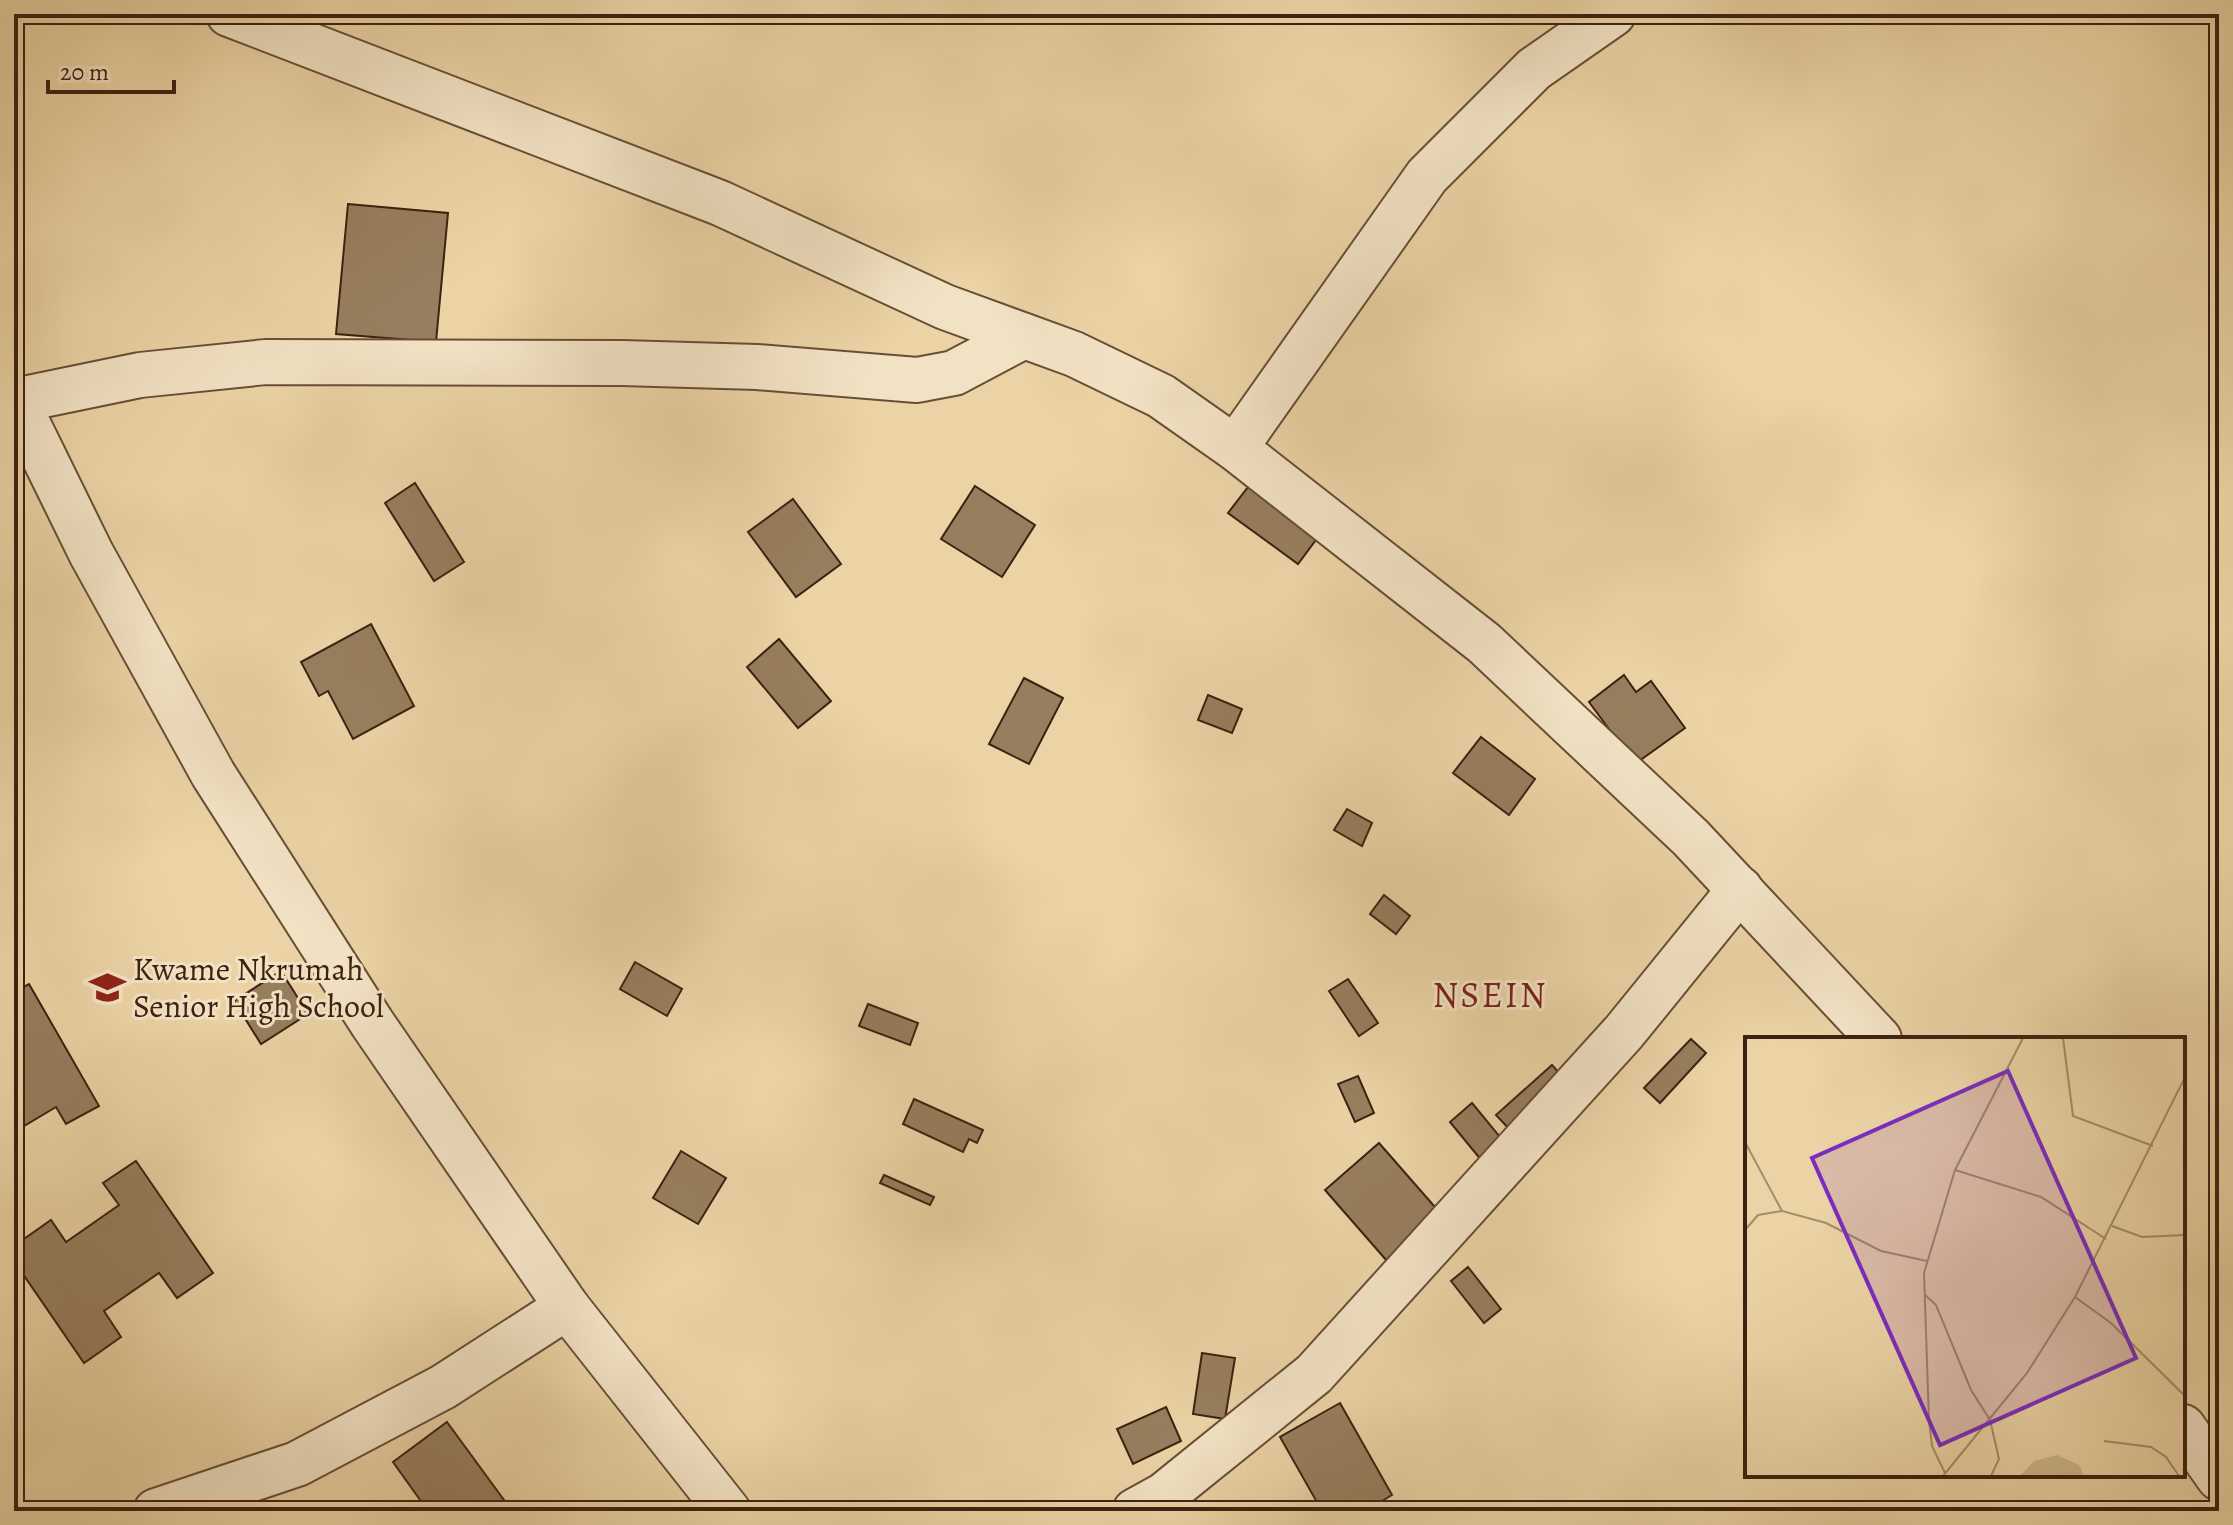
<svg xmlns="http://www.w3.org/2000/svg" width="2233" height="1525" viewBox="0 0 2233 1525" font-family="Alegreya,serif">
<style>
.building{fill:#977e5e;stroke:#3d2111;stroke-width:2}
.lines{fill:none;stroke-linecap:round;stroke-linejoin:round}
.minor-casing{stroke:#684e36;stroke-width:48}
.minor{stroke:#f2e2c4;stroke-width:44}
.labels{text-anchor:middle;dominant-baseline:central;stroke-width:6;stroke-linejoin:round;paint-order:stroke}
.poi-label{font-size:32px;fill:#3d2111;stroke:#f2e2c4;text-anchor:start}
.quarter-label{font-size:36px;letter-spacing:2px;fill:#7a1f14;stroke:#f2e2c4}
.inset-road{fill:none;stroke:#a58c6a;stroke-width:2}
.view{fill:#7b2cbf;fill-opacity:0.15;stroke:#7b2cbf;stroke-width:4}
.inset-edge{fill:none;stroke:#3d2111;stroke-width:4}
</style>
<rect width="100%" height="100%" fill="#ebd3a5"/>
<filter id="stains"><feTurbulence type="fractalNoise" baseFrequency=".0025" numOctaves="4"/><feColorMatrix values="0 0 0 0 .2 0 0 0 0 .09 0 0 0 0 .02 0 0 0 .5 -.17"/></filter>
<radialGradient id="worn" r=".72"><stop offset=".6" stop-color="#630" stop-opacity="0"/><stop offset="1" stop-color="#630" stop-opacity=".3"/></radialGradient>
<g class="building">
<path d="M348,204L448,213L436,342L336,334Z"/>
<path d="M1255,478L1324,529L1298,564L1228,513Z"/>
<path d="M415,483L464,562L434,581L385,503Z"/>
<path d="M975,486L1035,525L1002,577L941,539Z"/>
<path d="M793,499L841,564L796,597L748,532Z"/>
<path d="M371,624L414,706L353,739L328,691L319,696L301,662Z"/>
<path d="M779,639L831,701L798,728L747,667Z"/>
<path d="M1624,675L1636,692L1651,681L1685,728L1635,764L1589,702Z"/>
<path d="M1024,678L1063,698L1029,764L989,744Z"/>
<path d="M1208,695L1242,709L1232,733L1198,720Z"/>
<path d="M1481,737L1535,779L1509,815L1453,773Z"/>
<path d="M1347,809L1372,823L1362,846L1334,830Z"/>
<path d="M1384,895L1410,916L1396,934L1370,914Z"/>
<path d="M635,962L682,989L667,1016L620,989Z"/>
<path d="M281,971L308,1014L261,1044L234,1001Z"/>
<path d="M1348,979L1378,1023L1359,1036L1329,991Z"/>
<path d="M29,984L99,1106L66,1124L56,1107L14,1132V992Z"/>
<path d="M868,1004L918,1023L910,1045L859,1026Z"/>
<path d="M1691,1039L1706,1053L1660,1103L1644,1088Z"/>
<path d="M1552,1065L1569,1084L1513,1133L1496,1115Z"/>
<path d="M1358,1076L1374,1113L1355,1122L1338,1084Z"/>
<path d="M914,1099L983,1130L977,1143L969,1139L963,1152L903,1124Z"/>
<path d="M1472,1103L1505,1143L1482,1161L1450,1122Z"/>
<path d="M1379,1143L1448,1222L1394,1269L1325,1190Z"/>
<path d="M681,1151L726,1178L698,1224L653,1198Z"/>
<path d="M136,1161L213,1273L177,1298L159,1273L104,1311L121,1337L84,1363L14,1261V1246L51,1220L66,1242L119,1205L103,1183Z"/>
<path d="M884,1175L934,1197L930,1205L880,1183Z"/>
<path d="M1468,1267L1501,1309L1484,1323L1451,1281Z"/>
<path d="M1202,1353L1235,1358L1225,1419L1193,1414Z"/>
<path d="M1340,1403L1392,1495L1365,1511H1322L1280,1437Z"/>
<path d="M1166,1407L1181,1441L1133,1464L1117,1429Z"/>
<path d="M447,1422L512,1511H428L393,1462Z"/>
</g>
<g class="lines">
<defs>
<g id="minor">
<path d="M229,14L720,203L945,307L1074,354L1161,396L1235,448L1484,643L1691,838L1879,1039"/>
<path d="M14,396L91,553L213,774L372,1023L567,1307L728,1511"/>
<path d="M14,401L140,375L266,362L622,363L757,367L917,380L954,373L1024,336"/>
<path d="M1235,448L1427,176L1534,69L1613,14"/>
<path d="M2183,1427L2219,1478"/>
<path d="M156,1511L297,1464L443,1387L567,1307"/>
<path d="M1135,1511L1164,1495L1314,1374L1624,1032L1740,889"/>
</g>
</defs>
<use href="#minor" class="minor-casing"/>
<use href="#minor" class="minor"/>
</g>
<defs>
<symbol id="school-bare" viewBox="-9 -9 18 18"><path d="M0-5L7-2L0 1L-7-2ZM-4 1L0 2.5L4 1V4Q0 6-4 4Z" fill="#8f2418" stroke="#f2e2c4" stroke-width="2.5" paint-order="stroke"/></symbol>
</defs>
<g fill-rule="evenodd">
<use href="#school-bare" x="82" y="962" width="51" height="51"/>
</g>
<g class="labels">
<g class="poi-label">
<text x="133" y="969">Kwame Nkrumah<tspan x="133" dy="37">Senior High School</tspan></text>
</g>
<g class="quarter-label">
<text x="1490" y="994">NSEIN</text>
</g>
</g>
<g transform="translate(1745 1037)">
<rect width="440" height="440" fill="#ebd3a5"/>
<path d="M312,418L334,428L339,439H275L289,424Z" fill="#cdb58c"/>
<path class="inset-road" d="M318,1L328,79L408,109M0,105L37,174L81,186L136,214L182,224M210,133L296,160L361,202M367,189L397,200L440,198M0,193L13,178L37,174M179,257L191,268L226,353L245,383L254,422L246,439M330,260L366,286L440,359M359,404L406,410L421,420L434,439M200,436L187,409L184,384L179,236L210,133L278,1M198,439L282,336L330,260L440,40"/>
<path class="view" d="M263,34L391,321L195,408L67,121Z"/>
<rect width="440" height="440" class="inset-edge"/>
</g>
<rect width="2233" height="1525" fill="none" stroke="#ebd3a5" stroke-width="48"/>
<rect x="16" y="16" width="2201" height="1493" fill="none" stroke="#3d2111" stroke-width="4"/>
<rect x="24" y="24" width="2185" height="1477" fill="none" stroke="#3d2111" stroke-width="2"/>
<path d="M48 80v12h126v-12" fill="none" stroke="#3d2111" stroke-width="4"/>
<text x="60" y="80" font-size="24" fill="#3d2111" stroke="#f2e2c4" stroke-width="6" paint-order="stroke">20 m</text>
<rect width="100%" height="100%" filter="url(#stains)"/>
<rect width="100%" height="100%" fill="url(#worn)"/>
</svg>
